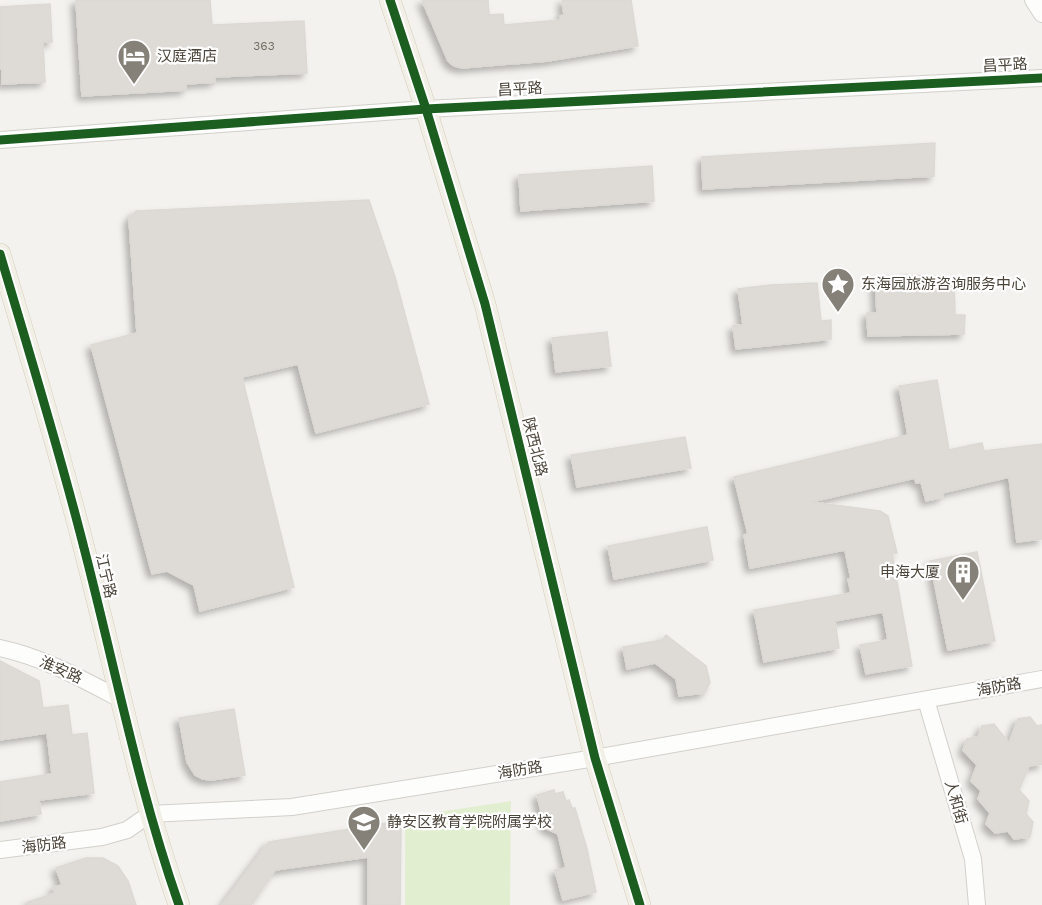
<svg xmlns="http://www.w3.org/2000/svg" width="1042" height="905" viewBox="0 0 1042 905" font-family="'Work Sans','Noto Sans SC',sans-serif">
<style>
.green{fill:#e1eecf}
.building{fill:#dedbd6;stroke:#dcd9d4;stroke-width:1.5;filter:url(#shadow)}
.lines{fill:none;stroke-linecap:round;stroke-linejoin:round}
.minor-casing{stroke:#d2d0cb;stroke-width:18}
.major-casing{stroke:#d6cebb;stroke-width:22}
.minor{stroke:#fdfdfc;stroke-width:16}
.major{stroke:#f2efe6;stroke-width:21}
.cycleway-casing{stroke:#fff;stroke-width:13}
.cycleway{stroke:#1b5e20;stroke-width:9}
.labels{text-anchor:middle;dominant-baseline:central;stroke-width:4.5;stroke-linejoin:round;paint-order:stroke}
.number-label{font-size:12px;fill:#706a61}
.poi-label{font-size:15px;fill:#4b4439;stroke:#fff;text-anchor:start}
.street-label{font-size:15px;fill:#4b4439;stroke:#fff}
</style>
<defs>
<filter id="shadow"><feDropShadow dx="-4.5" dy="4.5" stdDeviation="3" flood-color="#0004"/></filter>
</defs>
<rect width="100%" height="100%" fill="#f4f2ee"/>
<path class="green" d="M511,801L510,905H405V817Z"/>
<g class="building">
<path d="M76,0H210L212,25L304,21L307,73L215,77V82L186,84V90L82,96Z"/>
<path d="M422,0H488L489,15L503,14L504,25L560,20V16L564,15L562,0H631L638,46L548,61L462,68L454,66L448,61Z"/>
<path d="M50,4L52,42H43L45,82L2,84V69H0V7Z"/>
<path d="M935,143L934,176L703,189L702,157Z"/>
<path d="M652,166L654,201L521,211L519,175Z"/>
<path d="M369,200L395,277L429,404L316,433L298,364L242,377L294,587L200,611L194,585L167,571L152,574L91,345L137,333L129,219L136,211Z"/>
<path d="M908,275L954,277L955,315H965L964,334L868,336L867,313H877L875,277Z"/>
<path d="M817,283L821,321L831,320V339L736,349L733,326L743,325L738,289L771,285Z"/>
<path d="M607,332L611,366L556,372L552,338Z"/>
<path d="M937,380L949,450L982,443L984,451L1042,444V539L1017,542L1009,477L942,493L943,497L926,501L921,482L916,483L915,478L811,502L880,511L888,516L897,553L892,554L912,666L866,674L860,645L888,640L883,612L835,621L839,648L764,662L754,610L851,593L848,579H851L845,550L750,568L744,535L748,534L734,477L908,435L899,386Z"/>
<path d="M685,437L691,468L577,487L571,455Z"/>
<path d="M707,527L713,560L614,579L608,546Z"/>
<path d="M977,552L995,641L948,650L930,561Z"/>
<path d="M666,635L706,666L710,683L704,693L679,696L676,679L655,663L627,669L623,647L662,640Z"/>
<path d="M0,661L39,681L43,708L68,705L72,735L87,733L94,793L39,800L41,814L0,821V782L52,774L47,733L0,740Z"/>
<path d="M234,709L245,775L211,780L203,779L195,775L187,762L179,718Z"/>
<path d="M1030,717L1037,726L1042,725V764L1029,766L1019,790L1029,801L1026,814L1033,822L1030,837L1014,839L1008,831L995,833L986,824L990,813L978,799L981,791L971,781L977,765L963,750L967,739L978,737L982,726L994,724L1009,743L1018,719Z"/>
<path d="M554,790L555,794L563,792L566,801L569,800L572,808H575L587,849L596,892L563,900L555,870L566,868L558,834L545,828L537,795Z"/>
<path d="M401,821L400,905H368V857L275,870L251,905H222L269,842Z"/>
<path d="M86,858H103L118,866L128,881L136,905H28V902L55,893L53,887L62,885L56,868Z"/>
</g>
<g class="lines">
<defs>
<g id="minor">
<path d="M1033,0L1042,14"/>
<path d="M0,140L426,109L1042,78"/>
<path d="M0,648C43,657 82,679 120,699"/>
<path d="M926,700L973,859L977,905"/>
<path d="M0,850L102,837L127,830L150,814L292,807L595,758L1042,679"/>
</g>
<g id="major">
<path d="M390,0L426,109L485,304L595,758L640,905"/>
<path d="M0,254C29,352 59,449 84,548C115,667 138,788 179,905"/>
</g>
</defs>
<use href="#minor" class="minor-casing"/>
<use href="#major" class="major-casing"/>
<use href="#minor" class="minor"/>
<use href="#major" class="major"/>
<defs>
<g id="cycleway">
<path d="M390,0L426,109L485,304L595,758L640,905"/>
<path d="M0,140L426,109L1042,78"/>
<path d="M0,254C29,352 59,449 84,548C115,667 138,788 179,905"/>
</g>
</defs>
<use href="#cycleway" class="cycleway-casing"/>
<use href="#cycleway" class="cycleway"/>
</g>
<defs>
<symbol id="hotel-pin" viewBox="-11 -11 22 30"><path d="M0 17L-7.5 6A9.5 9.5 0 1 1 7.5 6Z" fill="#868178" stroke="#fff"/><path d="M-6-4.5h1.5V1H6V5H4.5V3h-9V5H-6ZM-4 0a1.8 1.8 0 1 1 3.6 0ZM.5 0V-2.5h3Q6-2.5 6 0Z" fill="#fff"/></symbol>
<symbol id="sight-pin" viewBox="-11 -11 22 30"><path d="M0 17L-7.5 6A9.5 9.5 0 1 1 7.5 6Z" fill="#868178" stroke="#fff"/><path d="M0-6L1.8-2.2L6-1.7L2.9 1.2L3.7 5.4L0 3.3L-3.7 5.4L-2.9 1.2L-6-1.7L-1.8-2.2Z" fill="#fff"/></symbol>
<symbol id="building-pin" viewBox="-11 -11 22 30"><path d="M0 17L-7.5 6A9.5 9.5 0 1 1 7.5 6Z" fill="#868178" stroke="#fff"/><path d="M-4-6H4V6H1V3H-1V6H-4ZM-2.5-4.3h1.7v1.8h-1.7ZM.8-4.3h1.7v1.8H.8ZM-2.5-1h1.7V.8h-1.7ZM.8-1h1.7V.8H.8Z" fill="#fff"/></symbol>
<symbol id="school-pin" viewBox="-11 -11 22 30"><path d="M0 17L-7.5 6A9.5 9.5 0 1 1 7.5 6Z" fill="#868178" stroke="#fff"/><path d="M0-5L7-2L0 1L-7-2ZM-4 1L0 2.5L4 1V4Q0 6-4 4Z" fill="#fff"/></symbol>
</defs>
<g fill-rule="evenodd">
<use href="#hotel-pin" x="115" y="37" width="38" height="52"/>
<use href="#sight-pin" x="819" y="265" width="38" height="52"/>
<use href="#building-pin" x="944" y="553" width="38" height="52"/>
<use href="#school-pin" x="345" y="803" width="38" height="52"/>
</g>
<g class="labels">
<g class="number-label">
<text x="264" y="46">363</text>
</g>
<g class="poi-label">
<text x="157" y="56">汉庭酒店</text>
<text x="861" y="284">东海园旅游咨询服务中心</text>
<text x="940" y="572" text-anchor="end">申海大厦</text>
<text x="387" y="822">静安区教育学院附属学校</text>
</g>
<g class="street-label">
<text transform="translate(1005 65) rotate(-3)">昌平路</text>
<text transform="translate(520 89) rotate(-3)">昌平路</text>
<text transform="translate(535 447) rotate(76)">陕西北路</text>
<text transform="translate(106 576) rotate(77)">江宁路</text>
<text transform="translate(61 670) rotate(24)">淮安路</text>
<text transform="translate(999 687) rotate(-10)">海防路</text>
<text transform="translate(520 770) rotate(-9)">海防路</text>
<text transform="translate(956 802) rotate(74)">人和街</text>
<text transform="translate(44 845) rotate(-7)">海防路</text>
</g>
</g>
</svg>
